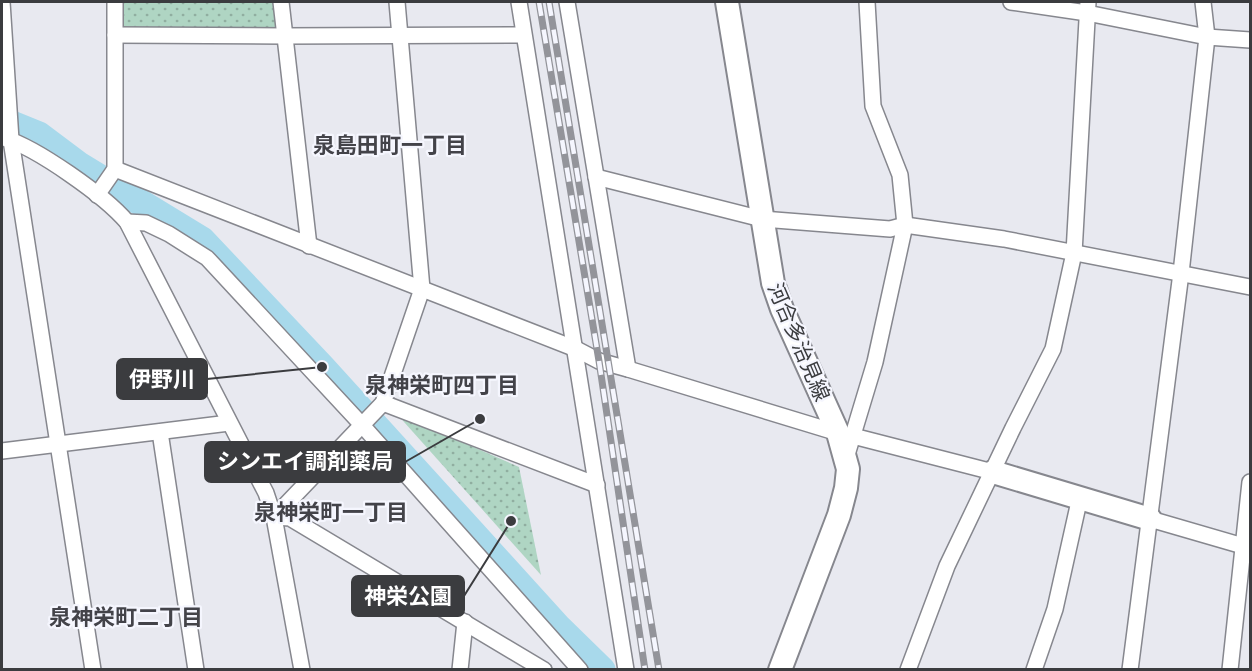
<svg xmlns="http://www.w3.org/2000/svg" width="1252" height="671" viewBox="0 0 1252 671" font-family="Montserrat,'Noto Sans JP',sans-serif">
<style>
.grass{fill:url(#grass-dots)}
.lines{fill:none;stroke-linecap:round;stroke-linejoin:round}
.river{stroke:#a8d9eb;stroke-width:27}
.street-casing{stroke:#86878e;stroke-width:18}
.secondary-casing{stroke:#86878e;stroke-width:26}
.street{stroke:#fff;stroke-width:15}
.secondary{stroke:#fff;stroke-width:22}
.rail-casing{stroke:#93949a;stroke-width:7}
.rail{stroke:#f5f6fe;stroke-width:4.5;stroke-dasharray:14;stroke-linecap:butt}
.labels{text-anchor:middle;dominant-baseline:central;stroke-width:4.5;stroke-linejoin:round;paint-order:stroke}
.street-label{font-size:21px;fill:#3b3c3f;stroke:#f5f6fe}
.neighbourhood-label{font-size:22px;font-weight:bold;fill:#434349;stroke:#f5f6fe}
.leader{fill:none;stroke:#3b3c3f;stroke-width:2}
.callout-dot{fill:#3b3c3f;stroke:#f5f6fe;stroke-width:2}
.callout{fill:#3b3c3f;stroke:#3b3c3f;stroke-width:2}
.callout-label{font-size:22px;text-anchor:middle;font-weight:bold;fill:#fff}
</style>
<defs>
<pattern id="grass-dots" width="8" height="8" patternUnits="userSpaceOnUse" patternTransform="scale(1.5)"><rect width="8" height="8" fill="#afd5c3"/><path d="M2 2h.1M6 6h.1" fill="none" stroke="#90aea0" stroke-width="1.8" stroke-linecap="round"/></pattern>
</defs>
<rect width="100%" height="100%" fill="#e8e9f0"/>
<g class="grass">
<path d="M122,2H273L276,26L271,30L126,29L122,26Z"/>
<path d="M398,414L519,467L541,575L404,422Z"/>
</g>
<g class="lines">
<path class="river" d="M2,120L39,135L79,165L202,240L322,367L559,628L602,670"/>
<defs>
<g id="street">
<path d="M2,2L11,140L93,670"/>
<path d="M281,2L309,246"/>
<path d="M519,2L626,670"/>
<path d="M567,2L628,369"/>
<path d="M1011,2L1087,13L1207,37L1250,40"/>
<path d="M115,35L284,36L523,35"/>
<path d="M4,138C37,148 105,196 127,222L266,493L274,517L302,670"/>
<path d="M115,169L576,349L599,361L628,369L838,433"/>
<path d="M596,177L762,219L890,229L905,225L1004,239L1250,287"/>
<path d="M97,195L115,169V2"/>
<path d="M127,222L146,223L169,234L207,258L362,425L580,670"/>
<path d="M383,403L597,485"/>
<path d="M160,432L196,670"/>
<path d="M853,436L993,472"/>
<path d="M2,451L229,423"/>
<path d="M846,458L875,362L905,225L900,175L873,106L867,2"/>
<path d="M274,517L383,403L422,289L397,2"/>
<path d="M274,517L290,518L544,670"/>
<path d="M1150,519L1250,548"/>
<path d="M460,670L465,622"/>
<path d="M908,670L947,566L1013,428L1053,349L1074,253L1088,2"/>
<path d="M1034,670L1055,609L1080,497"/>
<path d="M1130,670L1181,273L1207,37L1203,2"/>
<path d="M1230,670L1250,482"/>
</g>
<g id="secondary">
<path d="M727,2L773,283L782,309L838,433L848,469L846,488L839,515L780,670"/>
<path d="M993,472L1150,519"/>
</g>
</defs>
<use href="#street" class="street-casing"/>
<use href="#secondary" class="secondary-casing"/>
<use href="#street" class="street"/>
<use href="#secondary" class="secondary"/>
<defs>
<g id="rail">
<path d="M539,2L599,361L645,670"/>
<path d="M549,2L659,670"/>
</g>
</defs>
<use href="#rail" class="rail-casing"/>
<use href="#rail" class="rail"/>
</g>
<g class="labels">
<g class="street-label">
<text transform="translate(799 342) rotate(67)">河合多治見線</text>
</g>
<g class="neighbourhood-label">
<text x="390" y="145">泉島田町一丁目</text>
<text x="442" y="385">泉神栄町四丁目</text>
<text x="331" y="512">泉神栄町一丁目</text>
<text x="126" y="617">泉神栄町二丁目</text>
</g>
</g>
<path class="leader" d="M322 367L207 379M480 419L405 462M511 521L464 596"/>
<g class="callout-dot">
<circle cx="322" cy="367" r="6"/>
<circle cx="480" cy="419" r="6"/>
<circle cx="511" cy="521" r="6"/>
</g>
<g class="callout">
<rect x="117" y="359" width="90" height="40" rx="6"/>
<rect x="205" y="442" width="200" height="40" rx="6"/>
<rect x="352" y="576" width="112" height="40" rx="6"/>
</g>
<g class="callout-label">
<text x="162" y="387">伊野川</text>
<text x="305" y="469">シンエイ調剤薬局</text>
<text x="408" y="604">神栄公園</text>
</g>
<rect width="1252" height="671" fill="none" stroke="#3b3c3f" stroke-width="6"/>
</svg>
